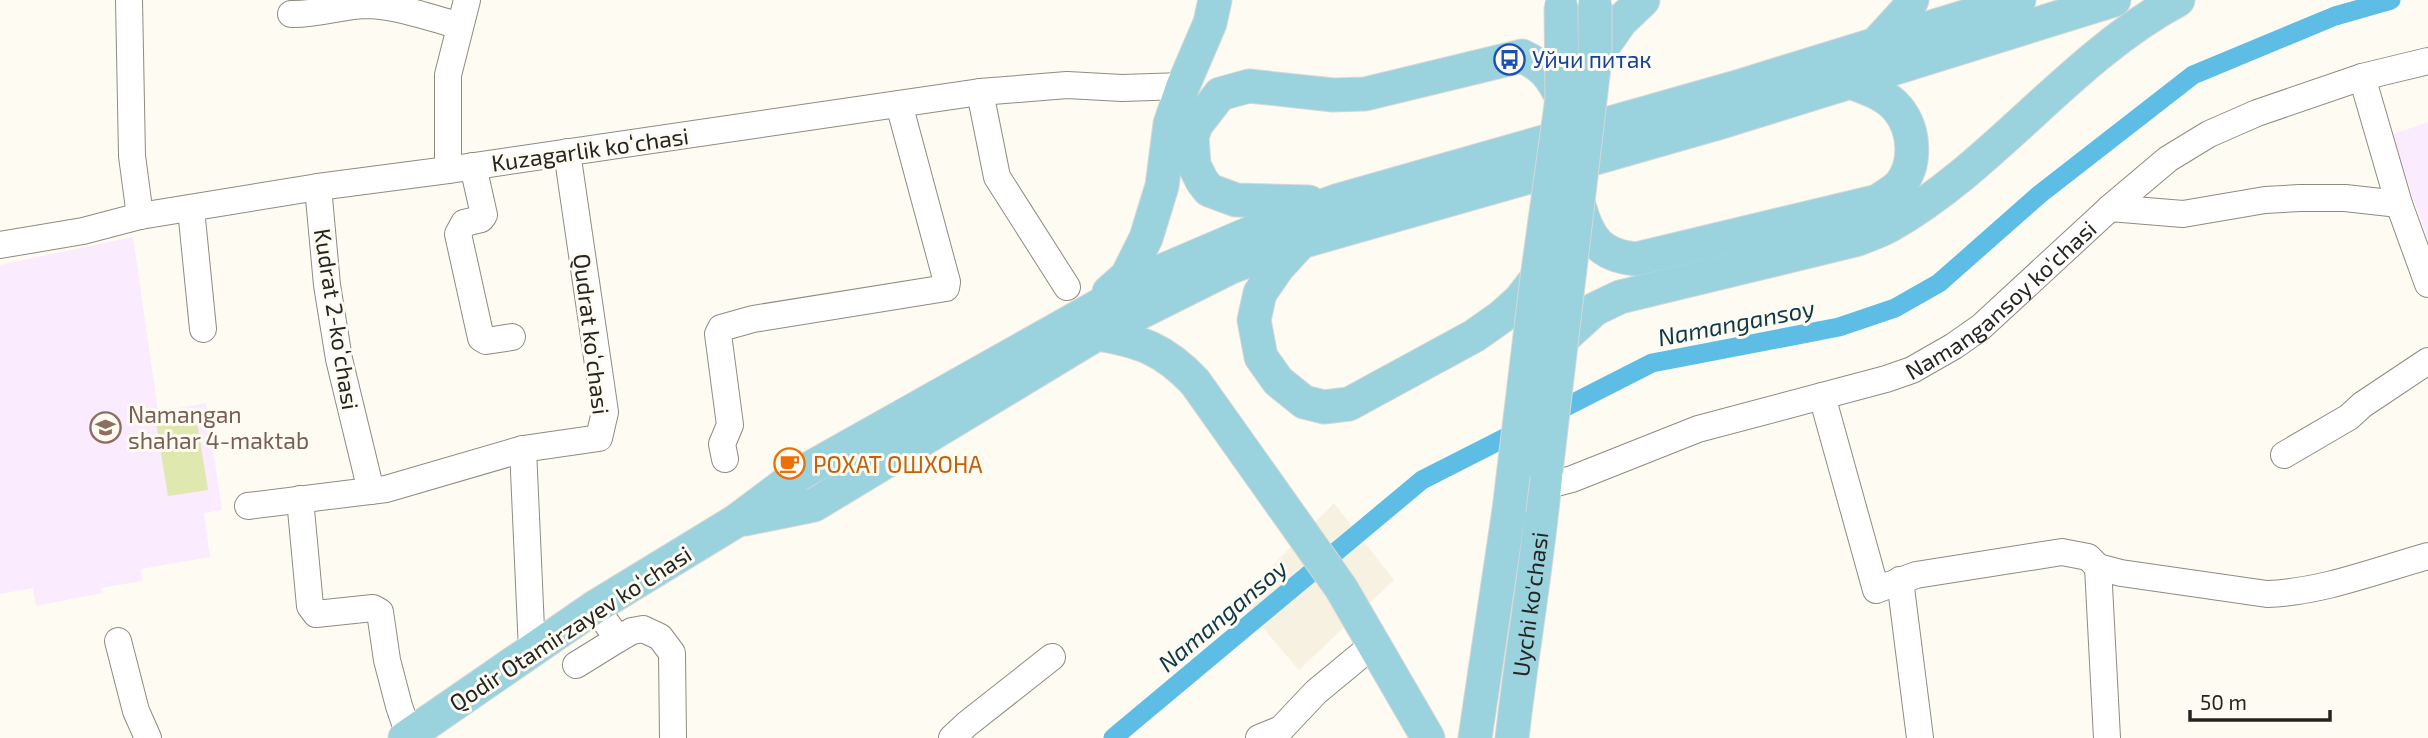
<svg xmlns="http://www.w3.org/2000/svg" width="2428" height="738" viewBox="0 0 2428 738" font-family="'Exo 2',sans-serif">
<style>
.built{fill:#f7f1e1}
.education{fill:#faebfe}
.pitch{fill:#dfe8af}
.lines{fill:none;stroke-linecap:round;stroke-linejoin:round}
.canal{stroke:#5dbde4;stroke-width:19}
.minor-casing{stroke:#8e8b83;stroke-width:28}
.major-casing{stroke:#d8d8d7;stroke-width:35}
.minor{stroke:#fff;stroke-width:26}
.major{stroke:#9ad2dd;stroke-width:33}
.major-bridge-casing{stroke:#d8d8d7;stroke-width:35;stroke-linecap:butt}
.major-bridge{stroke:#9ad2dd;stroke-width:33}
.labels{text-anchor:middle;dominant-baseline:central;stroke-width:6;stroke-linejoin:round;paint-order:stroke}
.transit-label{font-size:23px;fill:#164399;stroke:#fefbf2;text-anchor:start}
.street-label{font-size:23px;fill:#252420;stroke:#fefbf2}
.education-label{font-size:23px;fill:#785e54;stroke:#fefbf2;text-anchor:start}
.food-label{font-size:23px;fill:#c56008;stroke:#fefbf2;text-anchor:start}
.water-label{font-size:24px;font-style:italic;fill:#0c3848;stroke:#fefbf2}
</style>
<rect width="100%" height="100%" fill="#fefbf2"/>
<path class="built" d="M1334,503L1394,580L1299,670L1239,600Z"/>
<g class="education">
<path d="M2428,122V240L2391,135Z"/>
<path d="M133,237L158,412L206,403L222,510L204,513L210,557L141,569L142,581L101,588L102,593L36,606L33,588L0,594V265Z"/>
</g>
<path class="pitch" d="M196,416L208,490L168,496L156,423Z"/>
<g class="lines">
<path class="canal" d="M1113,738L1422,480L1652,363L1839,327L1895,308L1939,283L2040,194L2193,75L2335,16L2391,0"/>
<defs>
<g id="minor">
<path d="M129,0L132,156L140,216"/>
<path d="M291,14C318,15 342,5 368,5C399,6 431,18 460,26"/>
<path d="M2362,77L2399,204L2428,284"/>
<path d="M980,92L997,177L1067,287"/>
<path d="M473,166L484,215L481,219L464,223L458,234L481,338L486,341L512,337"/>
<path d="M448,170V75L467,0"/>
<path d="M318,187L327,285L339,359L371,491"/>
<path d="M2110,208L2183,214L2265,200L2300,198H2345L2399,204"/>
<path d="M191,209L203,329"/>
<path d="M0,245L83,231L140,216L318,187L448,170L980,92L1067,85L1122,88L1183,86"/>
<path d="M1822,396L1876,590L1916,575L2062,552L2088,557L2098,567L2121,573L2267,594C2322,592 2375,571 2428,556"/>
<path d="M523,449L532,651"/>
<path d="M2284,455L2349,417L2362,405L2428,361"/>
<path d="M725,459L722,444L730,425L718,334L721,328L753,319L946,288L947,282L899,104"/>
<path id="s1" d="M1545,486L1572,479L1698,429L1886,379L1912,370L1954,346L1981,327L2110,208L2168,159L2209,134L2257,113L2362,77L2428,61"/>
<path d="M300,499L310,606L316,614L373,608L380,612L387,660L399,706L409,735"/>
<path d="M248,506L386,489L523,449L599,438L605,412L567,152"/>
<path d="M2098,567L2107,738"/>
<path d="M1900,580L1920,738"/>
<path d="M595,607L618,639L632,631L643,629L660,637L672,653L673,738"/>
<path d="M118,641L136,711L148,738"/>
<path d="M576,665L618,639"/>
<path d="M952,738L967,724L1052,657"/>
<path d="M1259,738L1281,729L1316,692L1374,644"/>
</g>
<g id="major">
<path d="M1876,44L1907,10L1912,0"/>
<path d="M1595,58L1621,21L1643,0"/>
<path d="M1309,202L1236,200L1209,190L1202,181L1194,165L1192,137L1196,125L1220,94L1249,86L1333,95L1365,94L1522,56C1545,67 1551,76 1562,98"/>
<path d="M1579,205C1588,238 1600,256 1636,259L1878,201C1885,196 1894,191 1900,185C1917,164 1915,130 1898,109C1886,94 1866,88 1850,82"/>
<path d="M1300,243L1278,267L1260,293L1254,320L1261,357L1278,381L1304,402L1324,407L1349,404L1474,336L1501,317L1520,300L1537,278"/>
<path d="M1109,292L1127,276L1146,238L1162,186L1170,124L1183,86L1210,23L1215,0"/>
<path d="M1097,334C1140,341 1164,349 1195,382L1341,588L1428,738"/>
<path d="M1563,338L1595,309L1620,297L1855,240C1866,236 1878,232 1889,226C1994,167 2071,57 2178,0"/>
<path d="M745,519L814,505L1097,334L1231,267L1301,242L1715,124L2114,0"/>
<path d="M405,738L595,607L736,521L796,476L1159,272L1269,225L1339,200L1740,86L2019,0"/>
<path d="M1475,738L1509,510"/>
<path id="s2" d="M1512,738C1522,649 1538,561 1546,471"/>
</g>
</defs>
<use href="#minor" class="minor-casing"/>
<use href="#major" class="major-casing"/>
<use href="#minor" class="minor"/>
<use href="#major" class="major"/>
<defs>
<g id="major-bridge">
<path d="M1546,471L1595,58V4"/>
<path d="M1509,510L1537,278L1562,98L1561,6"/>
</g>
</defs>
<use href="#major-bridge" class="major-bridge-casing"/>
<use href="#major-bridge" class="major-bridge"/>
</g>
<defs>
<symbol id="bus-ring" viewBox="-11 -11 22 22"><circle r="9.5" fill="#fefbf2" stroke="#1a4fb4" stroke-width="1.5"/><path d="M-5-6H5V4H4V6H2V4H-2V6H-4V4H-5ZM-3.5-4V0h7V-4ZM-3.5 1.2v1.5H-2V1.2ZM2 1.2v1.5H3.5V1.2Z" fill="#1a4fb4"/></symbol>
<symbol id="school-ring" viewBox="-11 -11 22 22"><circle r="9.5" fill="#fefbf2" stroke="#8d6e63" stroke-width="1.5"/><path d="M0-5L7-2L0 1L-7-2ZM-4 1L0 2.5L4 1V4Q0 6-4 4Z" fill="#8d6e63"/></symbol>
<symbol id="cafe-ring" viewBox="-11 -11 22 22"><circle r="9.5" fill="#fefbf2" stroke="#e8710a" stroke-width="1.5"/><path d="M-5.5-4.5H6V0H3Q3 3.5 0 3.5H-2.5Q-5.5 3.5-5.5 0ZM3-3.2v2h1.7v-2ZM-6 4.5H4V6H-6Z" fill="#e8710a"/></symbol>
</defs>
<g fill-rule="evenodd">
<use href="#bus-ring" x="1492" y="42" width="35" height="35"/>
<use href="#school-ring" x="88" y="410" width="35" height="35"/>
<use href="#cafe-ring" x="772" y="446" width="35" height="35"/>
</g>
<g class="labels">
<g class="transit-label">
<text x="1532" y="59">Уйчи питак</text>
</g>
<g class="street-label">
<text transform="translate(590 149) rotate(-8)">Kuzagarlik koʻchasi</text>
<text stroke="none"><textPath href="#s1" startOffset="499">Namangansoy ko'chasi</textPath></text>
<text transform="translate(337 319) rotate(81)">Kudrat 2-koʻchasi</text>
<text transform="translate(592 334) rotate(83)">Qudrat koʻchasi</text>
<text stroke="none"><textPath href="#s2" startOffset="135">Uychi ko'chasi</textPath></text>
<text transform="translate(570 628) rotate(-33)">Qodir Otamirzayev koʻchasi</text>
</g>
<g class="education-label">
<text x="128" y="414">Namangan<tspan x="128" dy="26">shahar 4-maktab</tspan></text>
</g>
<g class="food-label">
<text x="813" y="464">РОХАТ ОШХОНА</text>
</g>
<g class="water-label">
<text transform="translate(1736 322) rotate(-11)">Namangansoy</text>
<text transform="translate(1222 615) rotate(-40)">Namangansoy</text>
</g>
</g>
<path d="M2190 710v10h140v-10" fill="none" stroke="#252420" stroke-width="3.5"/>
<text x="2200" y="710" font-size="21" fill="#252420" stroke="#fefbf2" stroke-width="5" paint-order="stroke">50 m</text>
</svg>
